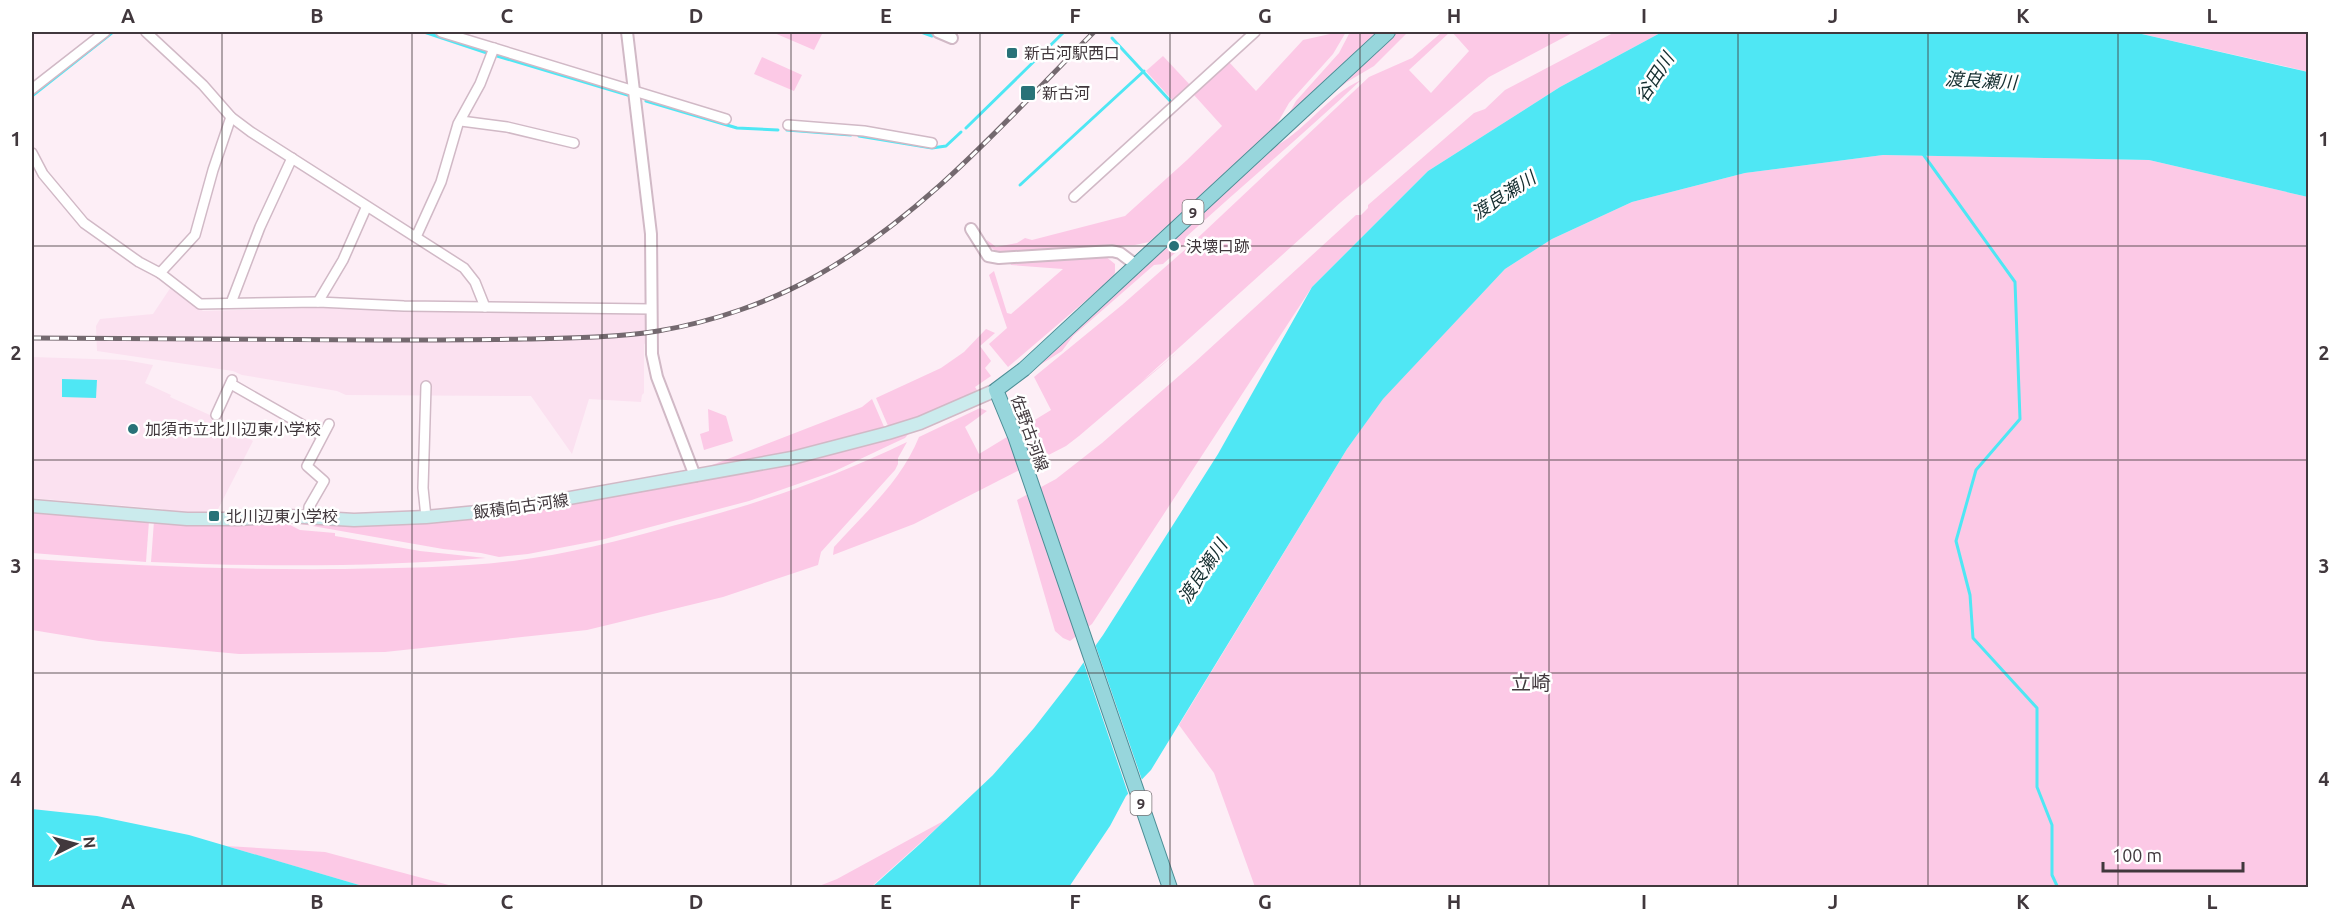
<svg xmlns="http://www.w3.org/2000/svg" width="2340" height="919" viewBox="0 0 2340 919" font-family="Ubuntu,'Noto Sans JP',sans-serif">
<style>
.built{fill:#fbe1f0}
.green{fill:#fcc9e6}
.water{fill:#4fe7f4}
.pier{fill:#fdeef6}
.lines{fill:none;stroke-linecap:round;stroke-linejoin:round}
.stream{stroke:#4fe7f4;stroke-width:3}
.minor-casing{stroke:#d1b9c6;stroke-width:12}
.tertiary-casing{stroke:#d1b9c6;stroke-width:14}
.secondary-casing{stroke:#d1b9c6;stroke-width:15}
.primary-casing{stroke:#4c8d95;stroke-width:16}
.minor{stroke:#fff;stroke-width:9}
.tertiary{stroke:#fff;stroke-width:10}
.secondary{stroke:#cbebed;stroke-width:12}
.primary{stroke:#97d6dc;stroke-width:14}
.rail-casing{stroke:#74696f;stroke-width:5}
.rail{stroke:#fff;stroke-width:3;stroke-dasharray:9;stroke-linecap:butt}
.grid{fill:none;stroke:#41383d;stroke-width:1.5;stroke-opacity:0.55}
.poi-dot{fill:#287278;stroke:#fff;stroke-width:2}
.labels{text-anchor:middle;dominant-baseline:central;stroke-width:5;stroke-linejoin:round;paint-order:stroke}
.shield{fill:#fff;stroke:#7a7477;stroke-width:1.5}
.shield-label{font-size:15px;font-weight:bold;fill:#41383d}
.poi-label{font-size:16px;fill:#41383d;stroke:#fff;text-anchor:start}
.street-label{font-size:16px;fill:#41383d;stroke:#fff}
.water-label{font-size:18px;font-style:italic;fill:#152e30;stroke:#fff}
.quarter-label{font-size:20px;fill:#41383d;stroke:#fff}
.neatline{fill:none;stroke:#41383d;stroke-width:2}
.grid-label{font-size:20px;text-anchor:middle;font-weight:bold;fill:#41383d}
</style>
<rect width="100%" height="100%" fill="#fdeef6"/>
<g class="built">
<path d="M171,287L203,311L350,307L642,312L646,317L647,343L644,344V393L642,395L641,402L589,399L572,454L531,396L346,395L337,391L242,375L233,371L97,351L96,326L100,319L153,314Z"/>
<path d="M32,357L125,360L153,365L145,383L171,395L170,397L212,416L253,441L215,515L164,513L163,509L32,498Z"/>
</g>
<g class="green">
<path d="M772,32H823L814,50Z"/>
<path d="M1339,32H1346L1333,54L1289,103L1274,129L1149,242L1135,245L998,252L988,246L987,240L996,247L1017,243L1025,238L1032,240L1125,216L1187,160L1222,126L1194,95L1191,96L1226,63L1229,62L1256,91L1303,40Z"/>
<path d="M1350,32H1380L1286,119L1296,101L1339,53Z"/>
<path d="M1393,32H1408L1374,66L1347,82L1295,123Z"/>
<path d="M1442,32H1450L1409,70L1431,93L1469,51L1452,32H1574L1489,77L1471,92L1341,202L1141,382L1180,350L1079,436L1066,446L914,524L833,555L834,547C865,513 902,480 919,437L980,408L987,411L965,427L979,454L1051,410L1034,377L1122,305L1188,247L1369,77L1412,58Z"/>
<path d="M1615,32H1662L1560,87L1428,171L1312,287L1092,624L1070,641L1063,638L1055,631L1017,500L1056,479L1102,443L1195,362L1356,215H1361L1368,208V205L1474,113L1485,109L1505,90Z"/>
<path d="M2133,32H2308V72L2288,67Z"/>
<path d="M1163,56L1191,86L1174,102L1146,71Z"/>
<path d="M762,57L802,75L794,91L754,74Z"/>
<path d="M1361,80C1304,134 1244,184 1186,237V243L1163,264L1154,265L1073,336L1062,351L1040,365L1268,150C1304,134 1326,96 1361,80Z"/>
<path d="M1883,155L2149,160L2308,197V887H1255L1214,773L1179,725L1347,449L1383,398L1505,269L1552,239L1632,202L1745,173Z"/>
<path d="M1105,256L1115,264V273L1111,279L1008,367L989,344L1007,328L989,275L994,271L1007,313L1011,314L1063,269L1011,265L1010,262Z"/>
<path d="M986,329L995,333L980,346L991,361L985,368L991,376L975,387L977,390L930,413L889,428L876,398L941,368L964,352Z"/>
<path d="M872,399L885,429L766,458L707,467L862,407Z"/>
<path d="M708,409L726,416L733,441L704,450L700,434L709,431Z"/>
<path d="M911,431L905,438L892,444L835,471L749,501L601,540L528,554L499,557L481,553L443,549L301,524L299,522L405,523Z"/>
<path d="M907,442L898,458V464L895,470L821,552L818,565L723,597L587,630L385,652L239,654L99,641L32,630V559C136,566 240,570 345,569C400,568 457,568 513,561C567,554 620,541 672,526C754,505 831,479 907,442Z"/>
<path d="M32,512L149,521L146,562L32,553Z"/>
<path d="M154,521L195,524H288L300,530L335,533V536L341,537L420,551L486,558C375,567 262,567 151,562Z"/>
<path d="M947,819L871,887L814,888L837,879Z"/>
<path d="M226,846L325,852L456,887H366Z"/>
</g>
<g class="water">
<path d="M1662,32H2133L2308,72V197L2149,160L1883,155L1745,173L1632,202L1552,239L1505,269L1383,399L1347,449L1151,770L1126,796L1110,826L1069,887L871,888L920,844L993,775L1034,728L1069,683L1103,635L1218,454L1312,287L1428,171L1560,87Z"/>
<path d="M62,379L97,380L96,398L62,397Z"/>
<path d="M32,809L97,816L189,835L366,887H32Z"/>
</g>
<path class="pier" d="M1094,641L1143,783L1129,796L1082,658Z"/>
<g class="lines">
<g class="stream">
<path d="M424,32L487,53"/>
<path d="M921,32L932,36"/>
<path d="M1112,38L1172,103"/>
<path d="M497,56L631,96"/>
<path d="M32,96L113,32"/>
<path d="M646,101L737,128L778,130"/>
<path d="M966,128L1064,32"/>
<path d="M787,130L851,135"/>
<path d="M859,136L932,148L946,146L961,132"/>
<path d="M1923,154L2015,282L2020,419L1976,470L1956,541L1970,595L1973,638L2037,708V787L2052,825V875L2058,888"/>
<path d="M1020,185L1144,71"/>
</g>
<defs>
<g id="minor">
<path d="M146,32L203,85L231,117L251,132L464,268L475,282L485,307"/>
<path d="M441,32L726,119"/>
<path d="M32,89L105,32"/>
<path d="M461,121L507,127L574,143"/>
<path d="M788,125L864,131L932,143"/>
<path d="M32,153L43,174L84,223L139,262L160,273L200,304L318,302L404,306L651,309"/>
<path d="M1074,197L1255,32"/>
<path d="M416,237L441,182L458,124L480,84L494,48"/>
<path d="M160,273L195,235L213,170L231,117"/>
<path d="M318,302L343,260L366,208"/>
<path d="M231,303L260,227L292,158"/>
<path d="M231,384L322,436"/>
<path d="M216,415L232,380"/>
<path d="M308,517L309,507L324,481L307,466L329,424"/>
<path d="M426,517L423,488L426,386"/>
</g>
<g id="tertiary">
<path d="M627,32L651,234L652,354L657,377L695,476"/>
<path d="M938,32L952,38"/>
<path d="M971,229L988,256L999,258L1112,251L1120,253L1136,265"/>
</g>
<path id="secondary" d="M32,506L187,519H238L288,516L354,520L426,517L508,509L792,458L888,433L920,423L996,390"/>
<path id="primary" d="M1170,888L1015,436L996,390L1024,369L1388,32"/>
</defs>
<use href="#minor" class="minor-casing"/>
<use href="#tertiary" class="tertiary-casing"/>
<use href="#secondary" class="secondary-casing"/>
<use href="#primary" class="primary-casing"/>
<use href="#minor" class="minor"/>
<use href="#tertiary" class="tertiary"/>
<use href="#secondary" class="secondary"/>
<use href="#primary" class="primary"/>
<defs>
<path id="rail" d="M32,338C147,339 262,340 377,340C426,340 475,340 524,339C569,338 614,338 658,331C713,322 770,302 818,275C926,214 1008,118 1094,32"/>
</defs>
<use href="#rail" class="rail-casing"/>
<use href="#rail" class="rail"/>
</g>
<path class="grid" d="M222,32V888M412,32V888M602,32V888M791,32V888M980,32V888M1170,32V888M1360,32V888M1549,32V888M1738,32V888M1928,32V888M2118,32V888M32,246H2308M32,460H2308M32,673H2308"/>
<g class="poi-dot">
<rect x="1006" y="47" width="12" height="12" rx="3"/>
<rect x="1020" y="85" width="16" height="16" rx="3"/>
<circle cx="1174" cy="246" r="6"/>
<circle cx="133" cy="429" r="6"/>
<rect x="208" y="510" width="12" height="12" rx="3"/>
</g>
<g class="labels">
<g class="shield">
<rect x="1182.5" y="200" width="21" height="24" rx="4.5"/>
<rect x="1130.5" y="791" width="21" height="24" rx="4.5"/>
</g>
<g class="shield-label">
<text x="1193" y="212">9</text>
<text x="1141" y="803">9</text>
</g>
<g class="poi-label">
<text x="1024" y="53">新古河駅西口</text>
<text x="1042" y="93">新古河</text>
<text x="1186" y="246">決壊口跡</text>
<text x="145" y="429">加須市立北川辺東小学校</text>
<text x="226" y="516">北川辺東小学校</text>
</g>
<g class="street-label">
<text transform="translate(1030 433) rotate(70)">佐野古河線</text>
<text transform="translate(521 506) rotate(-8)">飯積向古河線</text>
</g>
<g class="water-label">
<text transform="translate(1654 77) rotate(-57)">谷田川</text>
<text transform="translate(1981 80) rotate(3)">渡良瀬川</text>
<text transform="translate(1503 195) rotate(-33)">渡良瀬川</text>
<text transform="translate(1202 571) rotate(-56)">渡良瀬川</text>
</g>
<g class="quarter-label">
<text x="1531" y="682">立崎</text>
</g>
</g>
<rect width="2340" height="919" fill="none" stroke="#ffffff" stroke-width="66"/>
<g transform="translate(75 844) rotate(84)" stroke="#ffffff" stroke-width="4.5" paint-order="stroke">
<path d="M0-4.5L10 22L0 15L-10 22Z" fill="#41383d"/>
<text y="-9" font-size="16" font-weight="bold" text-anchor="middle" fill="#41383d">N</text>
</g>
<path d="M2103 862v9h140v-9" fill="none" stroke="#41383d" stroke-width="3"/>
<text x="2112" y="862" font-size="18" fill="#41383d" stroke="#ffffff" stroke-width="4.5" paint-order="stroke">100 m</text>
<rect x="33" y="33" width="2274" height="853" class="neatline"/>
<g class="grid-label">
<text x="128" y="23">A</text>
<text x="317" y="23">B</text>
<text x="507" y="23">C</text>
<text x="696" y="23">D</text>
<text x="886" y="23">E</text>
<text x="1075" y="23">F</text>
<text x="1265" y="23">G</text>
<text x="1454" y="23">H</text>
<text x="1644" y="23">I</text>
<text x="1833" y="23">J</text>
<text x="2023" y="23">K</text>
<text x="2212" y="23">L</text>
<text x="16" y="146">1</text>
<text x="2324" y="146">1</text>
<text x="16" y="360">2</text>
<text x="2324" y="360">2</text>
<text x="16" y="573">3</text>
<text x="2324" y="573">3</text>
<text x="16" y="786">4</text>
<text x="2324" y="786">4</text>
<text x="128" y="909">A</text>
<text x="317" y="909">B</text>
<text x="507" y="909">C</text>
<text x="696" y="909">D</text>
<text x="886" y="909">E</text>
<text x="1075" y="909">F</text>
<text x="1265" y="909">G</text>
<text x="1454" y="909">H</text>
<text x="1644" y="909">I</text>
<text x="1833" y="909">J</text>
<text x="2023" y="909">K</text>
<text x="2212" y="909">L</text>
</g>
</svg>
